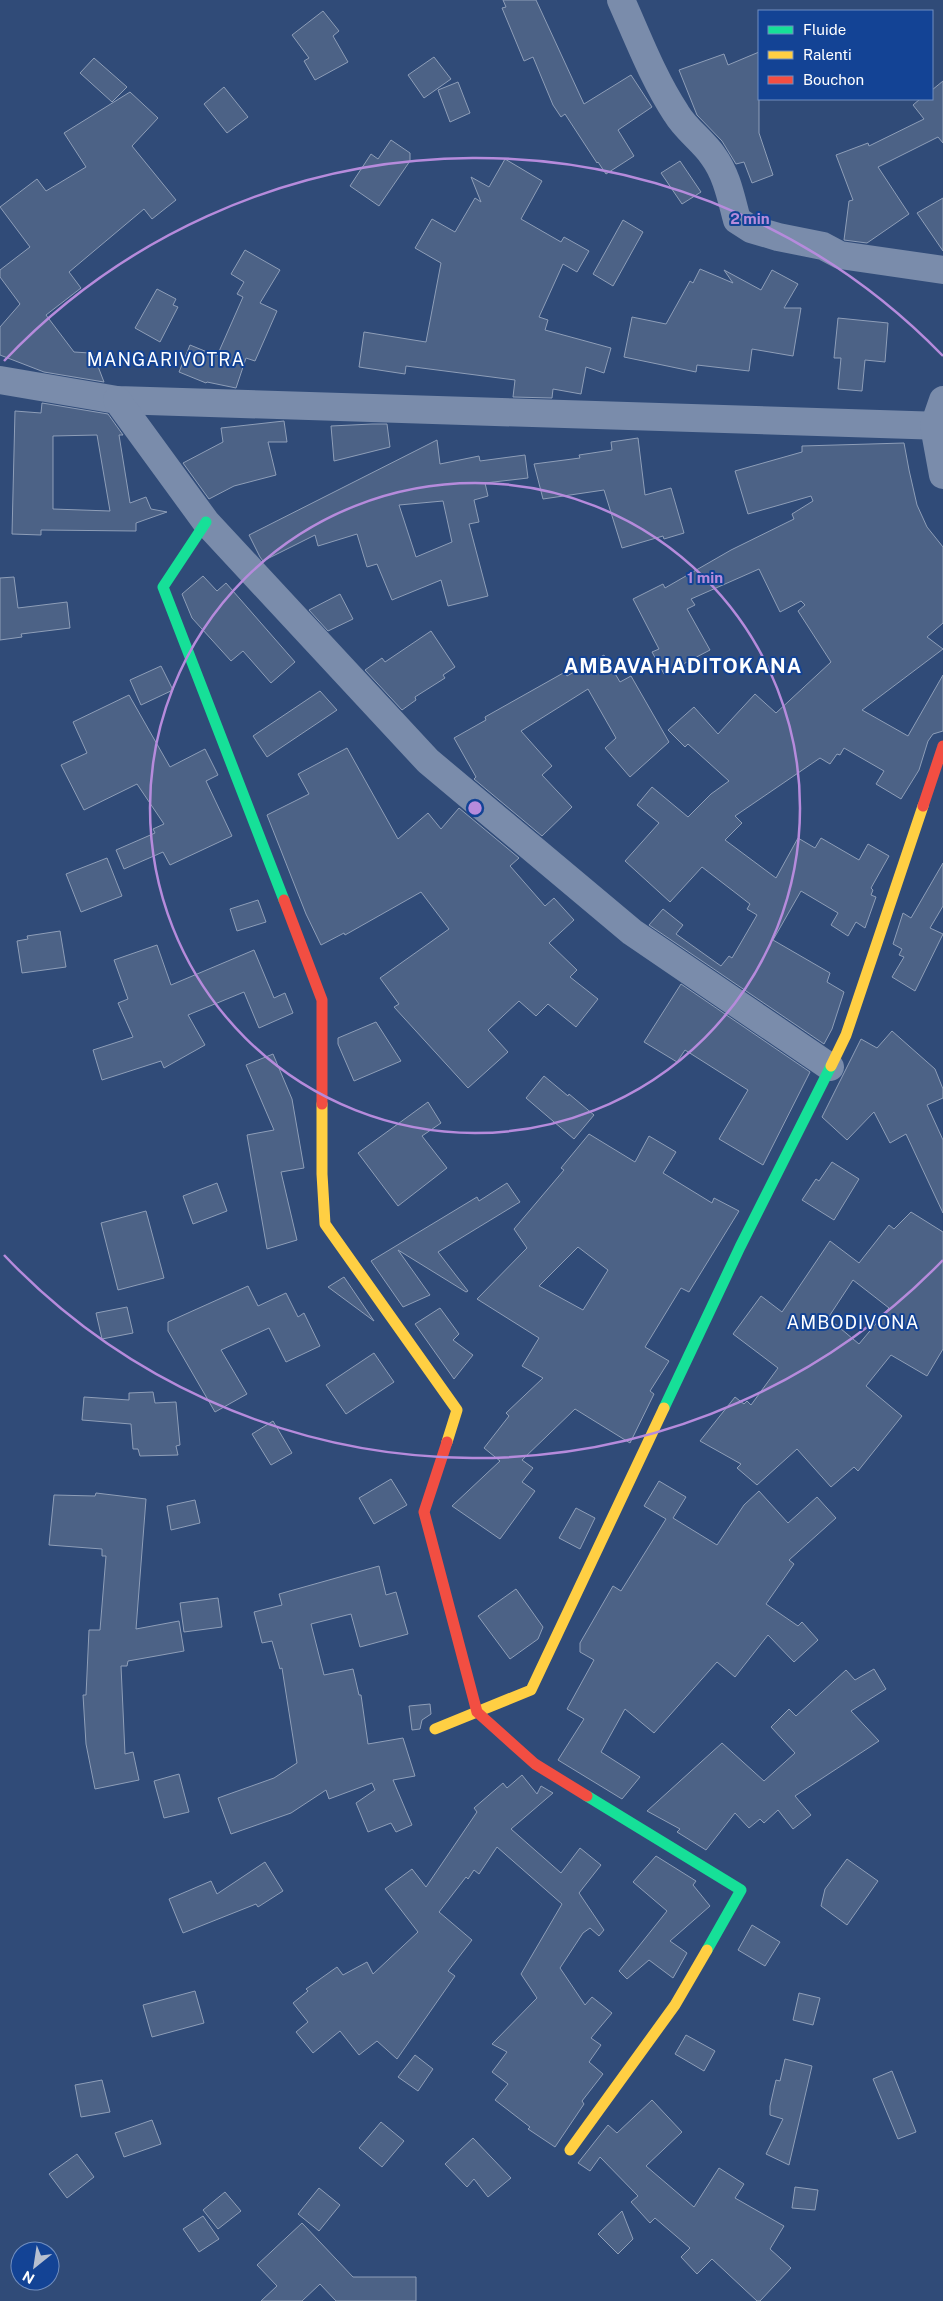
<svg xmlns="http://www.w3.org/2000/svg" width="943" height="2301" viewBox="0 0 943 2301" font-family="'Public Sans',sans-serif">
<style>
.building{fill:#4c6286;stroke:#8e9eb8;fill-rule:evenodd}
.lines{fill:none;stroke-linecap:round;stroke-linejoin:round}
.street{stroke:#7a8cab;stroke-width:28}
.fast{stroke:#16e098;stroke-width:11}
.slow{stroke:#ffcf43;stroke-width:11}
.jam{stroke:#f24e42;stroke-width:11}
.ring{fill:none;stroke:#b68bdc;stroke-width:2.5}
.labels{text-anchor:middle;dominant-baseline:central;stroke-width:4;stroke-linejoin:round;paint-order:stroke}
.quarter-label{font-size:18px;letter-spacing:1px;fill:#fff;stroke:#134395}
.district-label{font-size:20px;font-weight:bold;letter-spacing:1px;fill:#fff;stroke:#134395}
.centre{fill:#b68bdc;stroke:#134395;stroke-width:2.5}
.ring-label{font-size:15px;text-anchor:middle;font-weight:bold;fill:#b68bdc;stroke:#134395;stroke-width:4;stroke-linejoin:round;paint-order:stroke}
</style>
<rect width="100%" height="100%" fill="#304b78"/>
<g class="building">
<path d="M503,0H536L584,104L631,75L652,107L618,130L634,156L606,174L598,162L597,163L565,114L561,117L553,105L533,57L524,61L502,8L506,7Z"/>
<path d="M323,11L339,31L333,36L348,62L315,80L304,61L309,58L292,35Z"/>
<path d="M759,52V133L773,175L752,183L744,162L736,164L722,141L697,115L679,70L724,54L728,65Z"/>
<path d="M434,57L451,79L424,98L408,75Z"/>
<path d="M94,58L127,87L112,102L80,73Z"/>
<path d="M943,81V143L938,137L878,167L909,214L867,243L844,240L849,201L853,200L836,155L868,143L869,146L924,119L913,105L920,99H932V90Z"/>
<path d="M458,82L470,113L450,122L438,90Z"/>
<path d="M224,87L248,117L227,133L204,104Z"/>
<path d="M130,92L158,118L132,146L176,200L152,219L144,209L69,272L81,288L46,315L74,352L90,353L91,356H94L104,382L44,372L0,355V327L20,304L0,277V270L30,247L0,207L37,179L46,191L86,167L64,133Z"/>
<path d="M391,140L410,153V161L379,206L350,186L371,154L378,159Z"/>
<path d="M505,159L542,181L521,219L561,242L564,237L589,251L577,272L563,264L539,317L548,320L545,330L611,348L604,373L586,367L581,394L553,389L552,398L513,397L515,380L406,366L405,374L359,367L364,332L426,342L441,263L415,248L432,219L455,232L475,198L481,202L471,177L489,187Z"/>
<path d="M680,161L701,192L682,204L661,173Z"/>
<path d="M943,198V251L917,213Z"/>
<path d="M623,220L643,232L613,286L593,274Z"/>
<path d="M245,250L280,270L260,303L277,311L255,361L246,358L236,388L207,382L206,383L179,372L190,345L217,356L243,297L237,294L244,282L231,274Z"/>
<path d="M700,269L733,283L724,270L761,290L772,270L798,284L784,308H801L793,356L752,349L749,371L697,365L696,372L624,357L632,317L666,324L690,281L693,283Z"/>
<path d="M157,289L176,299L173,305L178,307L160,342L135,328Z"/>
<path d="M838,318L888,323L885,362L865,360L862,391L838,389L841,358H834Z"/>
<path d="M42,403L108,414L123,435H119L130,503L146,497L151,509L167,512L136,523V531L41,530V535L12,534L15,411L41,413ZM97,435L110,511L53,509V436Z"/>
<path d="M284,421L287,442H268L276,475L234,486L209,499L183,463L223,442L221,428Z"/>
<path d="M372,424H387L390,447L334,461L331,426Z"/>
<path d="M638,438L645,495L671,488L684,533L664,539L663,536L622,548L604,490L543,499L534,464L580,458L579,455L612,450L611,442Z"/>
<path d="M437,440L440,464L479,456L480,461L525,455L528,478L485,483L488,496L474,500L479,522L469,524L488,596L448,606L441,580L392,600L377,564L367,567L357,534L318,546L315,535L263,561L260,557L249,535ZM443,501L452,542L416,557L399,505Z"/>
<path d="M904,443L909,470L917,505L927,527L943,547V623L927,637L943,649L862,710L908,736L943,675V731L933,734L928,741L919,770L901,799L876,784L884,771L844,748L840,755L837,754L830,764L820,758L735,816L742,823L725,840L776,878L798,838L815,848L821,838L859,860L868,844L889,856L871,888L873,890L871,895L876,897L865,928L856,922L848,936L831,925L838,913L801,891L773,940L830,973L827,982L844,992L832,1029L824,1044L649,925L663,909L683,925L676,934L721,966L729,956L732,958L757,915L747,909L750,904L702,867L670,902L625,861L659,823L637,805L652,787L688,817L711,794L729,781L688,744L685,747L668,730L694,707L718,734L755,694L776,713L831,662L798,611L805,605L801,601L780,612L759,569L691,599L695,605L687,609L710,650L664,674L652,652L659,649L633,599L663,584L665,588L731,550L794,519L792,514L813,501L811,496L748,514L735,471L802,452V446Z"/>
<path d="M203,576L217,591L226,583L295,662L271,683L243,651L231,661L192,618L182,594Z"/>
<path d="M14,577L18,608L67,602L70,628L21,634L22,637L0,640V578Z"/>
<path d="M340,594L353,619L328,631L309,610Z"/>
<path d="M431,631L455,667L443,675L445,678L415,697L416,700L402,710L365,670L382,658L385,662Z"/>
<path d="M604,655L620,682L631,676L669,742L630,777L605,748L616,738L588,689L521,731L552,766L542,775L572,807L542,836L474,779L476,777L454,738L486,720L485,717L565,672L567,676Z"/>
<path d="M161,666L173,690L141,705L130,680Z"/>
<path d="M320,691L337,710L267,757L253,736Z"/>
<path d="M129,695L170,767L205,749L218,775L206,781L232,836L170,865L163,852L124,869L116,850L155,833L153,829L164,824L137,784L84,810L61,765L87,753L73,722Z"/>
<path d="M347,748L398,839L428,813L441,829L459,808L519,858L510,866L545,906L554,898L574,920L549,943L577,970L570,977L598,999L576,1027L548,1004L536,1016L519,1001L488,1030L508,1052L468,1088L394,1007L399,1004L380,978L449,929L421,892L345,935L344,933L321,945L306,914L267,815L309,794L298,774Z"/>
<path d="M107,858L122,896L81,912L66,874Z"/>
<path d="M943,863V906L930,928L943,934L915,991L892,977L904,957L899,955L902,949L893,944L903,913L911,918Z"/>
<path d="M258,900L266,922L237,931L230,909Z"/>
<path d="M60,931L66,967L22,973L17,941L28,939L27,936Z"/>
<path d="M157,945L171,985L254,950L274,998L285,993L293,1013L259,1028L244,992L188,1015L205,1045L164,1068L161,1061L102,1080L93,1050L133,1037L118,1003L128,999L114,960Z"/>
<path d="M681,984L810,1072L763,1165L719,1139L748,1090L685,1050L677,1062L644,1042Z"/>
<path d="M376,1022L401,1061L354,1081L338,1044V1038Z"/>
<path d="M892,1031L935,1069L943,1089V1098L927,1105L943,1140V1213L906,1134L890,1143L874,1112L847,1140L822,1117L861,1039L877,1048Z"/>
<path d="M273,1054L292,1099L304,1168L281,1172L297,1240L267,1249L247,1135L274,1130L246,1065Z"/>
<path d="M544,1076L568,1096L569,1094L594,1115L574,1139L526,1098Z"/>
<path d="M428,1102L441,1123L422,1136L447,1168L398,1206L358,1153Z"/>
<path d="M589,1134L635,1162L649,1136L676,1152L663,1173L712,1203L714,1198L739,1211L689,1292L681,1288L645,1347L669,1361L650,1391L654,1394L630,1443L575,1409L522,1460L533,1468L522,1482L535,1491L500,1539L452,1506L500,1461L484,1448L509,1416L506,1413L543,1378L522,1366L539,1338L477,1299L527,1248L514,1229L564,1170L561,1168ZM578,1247L608,1270L583,1310L539,1286Z"/>
<path d="M832,1162L859,1179L834,1220L802,1200L816,1179L819,1181Z"/>
<path d="M217,1183L227,1211L193,1224L183,1196Z"/>
<path d="M507,1183L520,1202L438,1252L468,1291L466,1292L398,1250L430,1295L403,1307L371,1261L477,1197L479,1201Z"/>
<path d="M146,1211L164,1278L118,1290L101,1223Z"/>
<path d="M911,1212L943,1232V1349L927,1376L891,1355L866,1386L902,1416L858,1471L854,1467L831,1487L797,1449L757,1485L737,1468L741,1464L700,1441L735,1397L744,1404L747,1401L751,1405L778,1368L733,1334L761,1296L782,1312L830,1241L859,1263L889,1225L894,1229ZM853,1280L889,1308L859,1344L828,1318Z"/>
<path d="M344,1277L374,1321L328,1287Z"/>
<path d="M248,1286L258,1306L286,1293L298,1317L304,1313L320,1346L286,1362L269,1328L221,1350L247,1394L215,1412L168,1331V1322Z"/>
<path d="M127,1307L133,1333L102,1339L96,1313Z"/>
<path d="M440,1308L459,1334L453,1340L473,1355L454,1379L415,1324Z"/>
<path d="M374,1353L394,1382L346,1414L326,1385Z"/>
<path d="M153,1392L155,1403L176,1402L180,1445L176,1446L178,1455L140,1456L138,1449H133L131,1424L82,1420L84,1397L129,1400V1393Z"/>
<path d="M273,1421L292,1453L271,1465L252,1434Z"/>
<path d="M391,1479L407,1505L374,1524L359,1498Z"/>
<path d="M659,1481L686,1497L673,1518L717,1545L744,1505L759,1491L788,1523L817,1497L836,1518L789,1560L794,1564L766,1604L798,1626L802,1622L818,1640L794,1662L768,1635L735,1677L717,1662L654,1733L625,1709L601,1752L640,1777L622,1799L558,1760L584,1719L567,1709L594,1660L580,1652V1643L613,1586L621,1591L666,1519L644,1506Z"/>
<path d="M96,1493L146,1499L136,1629L179,1621L184,1651L128,1661L127,1666H121L125,1754L133,1752L139,1780L95,1789L86,1744L83,1695H86L89,1630H100L106,1556H102V1549L49,1545L54,1495L95,1496Z"/>
<path d="M195,1500L200,1523L171,1530L167,1506Z"/>
<path d="M576,1508L595,1518L580,1549L559,1538Z"/>
<path d="M379,1566L386,1595L396,1592L408,1634L360,1647L351,1614L311,1624L324,1675L353,1669L359,1695H361L368,1744L403,1738L415,1776L393,1780L412,1825L396,1832L391,1823L368,1832L356,1803L375,1790L372,1783L329,1799L326,1790L291,1813L231,1834L218,1798L274,1778L297,1763L282,1668L280,1669L272,1641L262,1643L254,1612L282,1605L279,1594Z"/>
<path d="M516,1589L543,1627L538,1639L510,1659L478,1616Z"/>
<path d="M218,1598L222,1627L184,1632L180,1603Z"/>
<path d="M874,1669L886,1689L851,1711L879,1741L795,1796L811,1815L793,1829L778,1810L764,1823L760,1819L749,1828L735,1813L706,1850L677,1832L680,1829L647,1811L722,1743L764,1781L795,1753L771,1727L789,1709L796,1716L846,1670L855,1680Z"/>
<path d="M430,1704L431,1714L422,1720L420,1729L412,1730L409,1706Z"/>
<path d="M179,1774L189,1812L164,1818L154,1781Z"/>
<path d="M522,1775L537,1794L541,1786L553,1793L511,1829L561,1873L580,1848L601,1865L579,1893L604,1930L599,1936L590,1928L583,1933L560,1968L585,2005L592,1997L612,2013L591,2038L601,2045L589,2062L603,2074L582,2101L584,2104L555,2147L528,2129L530,2127L495,2100L508,2084L492,2072L507,2052L492,2044L537,1998L521,1974L562,1904L497,1847L479,1874L474,1870L468,1879L466,1877L439,1912L472,1940L448,1971L455,1976L397,2059L377,2041L359,2055L340,2031L313,2053L296,2032L308,2022L293,2003L308,1991L306,1989L337,1967L343,1975L367,1962L373,1974L418,1932L385,1889L412,1869L426,1887L477,1812L474,1808L503,1783L507,1788Z"/>
<path d="M656,1856L696,1881L693,1885L710,1906L670,1941L687,1953L673,1978L649,1960L627,1979L619,1971L667,1911L633,1882Z"/>
<path d="M847,1859L878,1881L847,1925L821,1906L825,1889Z"/>
<path d="M265,1862L283,1891L258,1907L256,1904L183,1933L169,1899L211,1881L217,1894Z"/>
<path d="M752,1925L780,1942L765,1966L738,1950Z"/>
<path d="M195,1991L204,2023L152,2037L143,2005Z"/>
<path d="M799,1993L820,1998L813,2025L793,2020Z"/>
<path d="M686,2035L715,2051L704,2071L675,2054Z"/>
<path d="M415,2055L433,2069L418,2091L398,2077Z"/>
<path d="M785,2059L812,2066L789,2165L766,2154L783,2119L770,2115V2106L776,2080L780,2081Z"/>
<path d="M892,2071L916,2132L898,2139L873,2079Z"/>
<path d="M102,2080L110,2112L81,2117L75,2085Z"/>
<path d="M652,2100L682,2132L646,2166L694,2207L719,2168L744,2184L735,2198L784,2226L770,2249L791,2268L760,2301H757L712,2259L697,2274L681,2257L690,2248L655,2218L650,2223L631,2202L638,2196L600,2157L590,2171L578,2163L608,2125L617,2133Z"/>
<path d="M152,2120L161,2144L124,2157L115,2133Z"/>
<path d="M381,2122L404,2141L382,2167L359,2148Z"/>
<path d="M473,2138L511,2178L488,2197L474,2179L467,2187L445,2164Z"/>
<path d="M77,2154L94,2177L67,2198L49,2174Z"/>
<path d="M795,2187L818,2190L815,2210L792,2208Z"/>
<path d="M319,2188L340,2205L319,2231L298,2214Z"/>
<path d="M225,2192L241,2211L218,2229L203,2210Z"/>
<path d="M622,2211L633,2239L618,2254L598,2234Z"/>
<path d="M203,2216L219,2239L199,2252L183,2229Z"/>
<path d="M302,2223L353,2277H416V2301H336L320,2284L302,2301H261L277,2286L257,2265Z"/>
</g>
<g class="lines">
<g class="street">
<path d="M621,0C638,38 653,78 676,113C686,130 703,141 713,156C727,175 731,198 737,220L751,229L778,237L823,246L840,255L943,270"/>
<path d="M0,380L117,400L943,426"/>
<path d="M117,400L206,522L428,761L632,932L830,1067"/>
<path d="M943,400L934,426L943,475"/>
</g>
<g class="fast">
<path d="M206,522L163,587L284,900"/>
<path d="M664,1408L740,1247L831,1066"/>
<path d="M587,1796L741,1890L707,1950"/>
</g>
<g class="slow">
<path d="M831,1066L846,1035L923,806"/>
<path d="M322,1104V1174L325,1224L457,1410L447,1442"/>
<path d="M435,1729L531,1690L664,1408"/>
<path d="M570,2150L675,2005L707,1950"/>
</g>
<g class="jam">
<path d="M923,806L943,746"/>
<path d="M284,900L322,1000V1104"/>
<path d="M447,1442L424,1512L477,1712L535,1764L587,1796"/>
</g>
</g>
<g class="ring">
<circle cx="475" cy="808" r="325"/>
<path d="M943 1260A650 650 0 0 1 4 1255M4 361A650 650 0 0 1 943 356"/>
</g>
<g class="labels">
<g class="quarter-label">
<text x="166" y="359">MANGARIVOTRA</text>
<text x="853" y="1322">AMBODIVONA</text>
</g>
<g class="district-label">
<text x="683" y="666">AMBAVAHADITOKANA</text>
</g>
</g>
<circle cx="475" cy="808" r="8" class="centre"/>
<g class="ring-label">
<text x="750" y="224">2 min</text>
<text x="705" y="583">1 min</text>
</g>
<rect x="758" y="10" width="175" height="90" fill="#134395" stroke="#718ebf"/>
<rect x="768" y="26" width="25" height="8" fill="#16e098" stroke="#718ebf"/>
<text x="803" y="35" font-size="15" fill="#ffffff">Fluide</text>
<rect x="768" y="51" width="25" height="8" fill="#ffcf43" stroke="#718ebf"/>
<text x="803" y="60" font-size="15" fill="#ffffff">Ralenti</text>
<rect x="768" y="76" width="25" height="8" fill="#f24e42" stroke="#718ebf"/>
<text x="803" y="85" font-size="15" fill="#ffffff">Bouchon</text>
<g transform="translate(35 2266) rotate(210)"><circle r="24" fill="#134395" stroke="#718ebf"/>
<path d="M0-4L9 19L0 12L-9 19Z" fill="#b7c0d0"/>
<text y="-8" font-size="14" font-weight="bold" text-anchor="middle" fill="#ffffff">N</text>
</g>
</svg>
